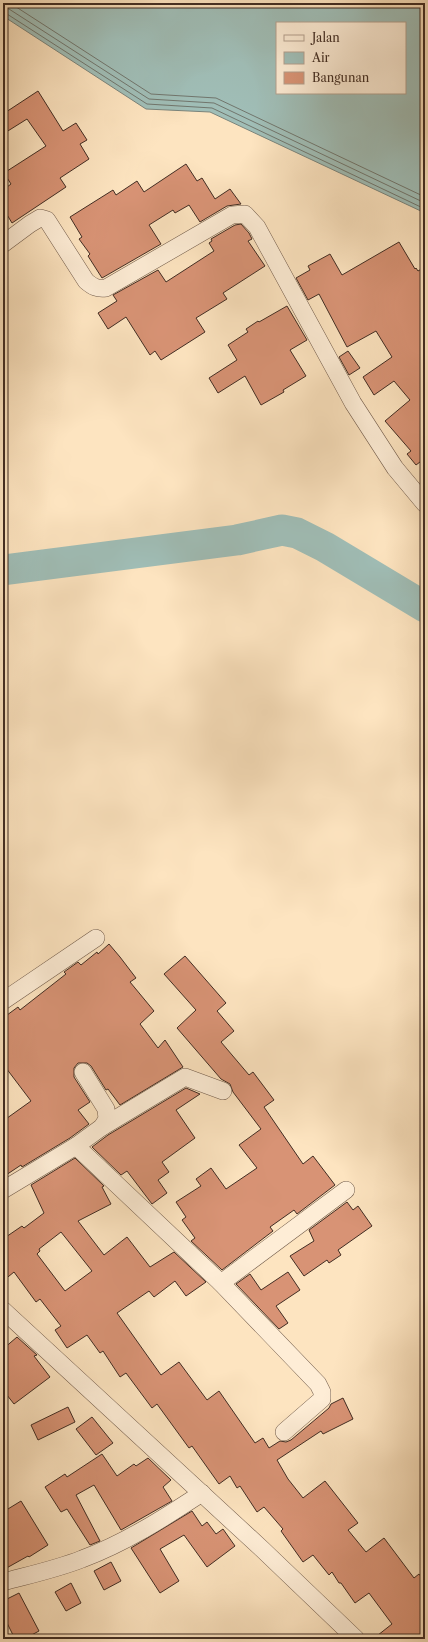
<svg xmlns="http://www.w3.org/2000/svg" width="428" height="1642" viewBox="0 0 428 1642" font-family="'Libre Caslon Text',serif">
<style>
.water{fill:#a0beb7;stroke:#7a847c;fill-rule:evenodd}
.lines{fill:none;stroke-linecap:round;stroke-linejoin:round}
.shore{stroke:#71766d;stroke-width:1}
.river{stroke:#a0beb7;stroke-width:31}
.building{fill:#d89375;stroke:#422d23;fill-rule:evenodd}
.minor-casing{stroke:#715b4a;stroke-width:18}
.minor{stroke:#feedd6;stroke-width:17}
</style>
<rect width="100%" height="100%" fill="#fde4c0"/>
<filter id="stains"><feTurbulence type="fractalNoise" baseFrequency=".005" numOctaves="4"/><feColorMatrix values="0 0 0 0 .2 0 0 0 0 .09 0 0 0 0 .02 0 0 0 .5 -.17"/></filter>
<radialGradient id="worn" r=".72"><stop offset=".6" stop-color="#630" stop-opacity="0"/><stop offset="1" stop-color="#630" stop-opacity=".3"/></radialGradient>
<path class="water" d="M3,3H425V213L210,112L146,109L3,16ZM277,23H405V93H277Z"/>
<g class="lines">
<g class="shore">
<path d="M10,3L151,94L216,98L425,197"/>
<path d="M3,8L9,9L149,99L214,103L425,203"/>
<path d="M3,13L7,14L147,104L212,108L425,209"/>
</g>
<path class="river" d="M3,570L237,540L282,530L297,533L325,547L425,607"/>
</g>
<g class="building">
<path d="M38,91L63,131L76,123L87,140L80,144L89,159L60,178L66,187L12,223L3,208V190L11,184L4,173L46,146L27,119L3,134V114Z"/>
<path d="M186,164L197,181L202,178L215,199L230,189L241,204L227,206L200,222L189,205L175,213L173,210L149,225L161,244L102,278L88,256L90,254L79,239L82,237L70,217L113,190L116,195L137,181L144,192Z"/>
<path d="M241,224L249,233L252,239L248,241L265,266L223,293L227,299L196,318L205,332L161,360L155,351L150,355L126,317L108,329L98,313L117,301L113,295L158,270L166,282L214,251L209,243L212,241L211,239L235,225Z"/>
<path d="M399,242L415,269L416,268L418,271L425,267V467L420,462L416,465L407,454L411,451L385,421L410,400L394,381L374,395L363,377L392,357L376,331L347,347L319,294L308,300L296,278L310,270L308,266L330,254L342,275Z"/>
<path d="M287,306L307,340L290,350L306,376L283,390L284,392L261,405L245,376L218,393L209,378L237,360L228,345L248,332L246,329L258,321L259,322Z"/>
<path d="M348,351L360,368L349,375L339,357Z"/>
<path d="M109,944L120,957L136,978L130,982L154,1011L140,1024L158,1048L165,1040L183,1067L120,1105L108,1089L106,1090L91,1066L87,1063H78L74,1068V1077L90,1102L78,1110L89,1124L70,1138L22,1167L21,1165L3,1177V1121L31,1101L3,1064V1018L18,1007L20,1010L66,974L64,972L78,962L81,965L97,952L98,954Z"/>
<path d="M185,956L226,1003L217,1011L234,1031L221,1042L249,1075L253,1072L274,1100L264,1107L303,1164L313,1156L335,1185L297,1214L294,1210L270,1227L273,1231L222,1270L191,1241L195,1238L182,1220L186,1217L176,1202L201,1186L196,1179L211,1168L226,1189L257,1168L239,1145L261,1129L233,1092L230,1084L221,1079L177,1028L196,1010L164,974Z"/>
<path d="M186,1088L200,1094L176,1110L195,1138L162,1162L169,1172L158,1180L167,1193L152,1204L127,1171L121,1175L92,1147L108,1135Z"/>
<path d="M75,1158L104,1186L102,1187L111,1204L78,1221L104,1255L127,1237L150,1267L174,1252L206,1282L186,1296L175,1281L154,1297L149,1291L117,1313L161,1375L179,1362L207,1400L219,1391L255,1443L263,1438L269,1448L280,1441L286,1442L291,1440L329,1408L331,1404L343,1398L353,1419L323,1434L321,1431L277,1460L288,1479L303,1498L325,1481L358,1523L348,1530L366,1552L384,1538L414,1578L419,1574L425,1582V1639H373L392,1624L369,1593L355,1603L341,1583H339L332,1572L329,1575L313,1555L303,1562L281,1531L283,1529L264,1507L257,1512L240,1486L237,1488L230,1476L219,1484L192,1446L189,1448L157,1404L152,1408L126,1373L120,1377L103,1351L100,1353L87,1335L67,1348L55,1330L61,1326L40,1299L36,1302L14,1272L3,1281V1239L22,1226L24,1228L44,1213L31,1185ZM61,1232L92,1271L65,1291L37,1254L40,1251L39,1249Z"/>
<path d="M347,1202L353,1210L358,1206L372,1226L338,1250L341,1255L329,1263L327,1260L304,1276L290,1256L314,1241L309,1230Z"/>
<path d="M288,1272L300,1290L276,1306L288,1323L279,1329L236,1284L250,1274L261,1290Z"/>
<path d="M17,1337L37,1355L34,1356L50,1377L14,1404L3,1390V1349Z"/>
<path d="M68,1407L75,1422L38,1440L31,1425Z"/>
<path d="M92,1417L113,1443L96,1455L76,1429Z"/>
<path d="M102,1454L117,1476L134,1464L136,1466L148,1458L171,1480L163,1487L172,1501L121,1530L94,1485L76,1495L100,1541L90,1545L67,1509L61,1512L45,1487L65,1474L67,1477Z"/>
<path d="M21,1501L48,1545L29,1557L28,1556L3,1570V1512Z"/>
<path d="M192,1511L202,1526L207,1522L216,1534L223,1529L235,1546L207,1567L184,1535L160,1549L179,1581L160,1593L131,1548Z"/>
<path d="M111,1562L121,1581L104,1590L94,1571Z"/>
<path d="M71,1583L81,1603L66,1611L55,1592Z"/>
<path d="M19,1593L39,1631L24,1639H15L3,1615V1601Z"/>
</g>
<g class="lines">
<defs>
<g id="minor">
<path d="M3,244L30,224L40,218L47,220L86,281C93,287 97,289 106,288L232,215L245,214L257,227L353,403L395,468L425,504"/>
<path d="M3,1001L96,938"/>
<path d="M102,1127L185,1077L223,1091"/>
<path d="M76,1146L221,1283L318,1384L322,1392V1399L284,1432"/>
<path d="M3,1190L76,1146L102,1127L107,1119L106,1109L83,1072"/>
<path d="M221,1283L346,1190"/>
<path d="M3,1310L262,1549L356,1639"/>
<path d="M3,1582C29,1575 57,1569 82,1559C125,1543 164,1518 202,1493"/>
</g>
</defs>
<use href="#minor" class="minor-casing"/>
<use href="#minor" class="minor"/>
</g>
<rect width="428" height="1642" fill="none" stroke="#fde4c0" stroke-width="16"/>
<rect x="4" y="4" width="420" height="1634" fill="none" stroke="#422d23" stroke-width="2"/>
<rect x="8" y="8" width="412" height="1626" fill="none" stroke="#422d23"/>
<rect x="276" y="22" width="130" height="72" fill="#feedd6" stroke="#b3a08e"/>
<rect x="284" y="35" width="20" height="6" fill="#feedd6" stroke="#b3a08e"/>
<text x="312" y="42" font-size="12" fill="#422d23">Jalan</text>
<rect x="284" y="52" width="20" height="12" fill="#a0beb7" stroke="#b3a08e"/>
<text x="312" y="62" font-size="12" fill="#422d23">Air</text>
<rect x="284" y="72" width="20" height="12" fill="#d89375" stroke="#b3a08e"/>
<text x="312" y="82" font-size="12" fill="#422d23">Bangunan</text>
<rect width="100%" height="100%" filter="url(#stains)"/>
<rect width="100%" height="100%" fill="url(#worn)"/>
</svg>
